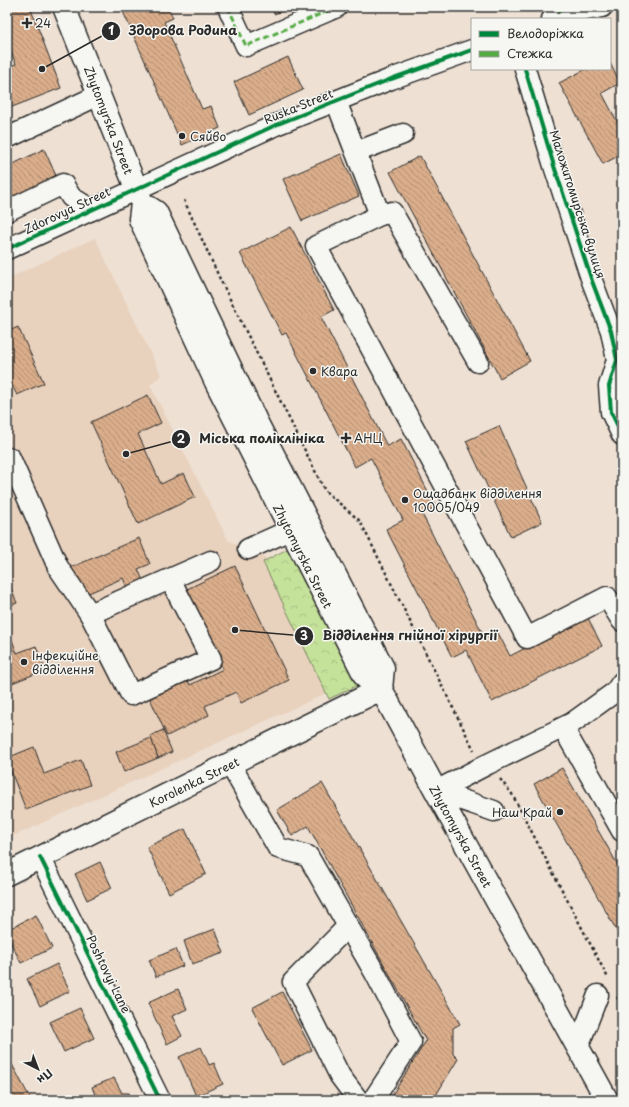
<svg xmlns="http://www.w3.org/2000/svg" width="629" height="1107" viewBox="0 0 629 1107" font-family="'Playpen Sans',sans-serif">
<style>
.built{fill:#e8d1bd}
.forest{fill:url(#forest-crowns);stroke:#788662}
.building{fill:url(#building-back-hatch);stroke:#2b2b2b}
.lines{fill:none;stroke-linecap:round;stroke-linejoin:round}
.minor-casing{stroke:#2b2b2b;stroke-width:23}
.major-casing{stroke:#2b2b2b;stroke-width:25}
.path{stroke:#2b2b2b;stroke-width:2.5;stroke-dasharray:3 3;stroke-linecap:butt}
.minor{stroke:#f6f6f2;stroke-width:20}
.major{stroke:#f6f6f2;stroke-width:22}
.quiet{stroke:#54ab44;stroke-width:3;stroke-dasharray:6 3;stroke-linecap:butt}
.cycleway-casing{stroke:#f6f6f2;stroke-width:6}
.cycleway{stroke:#00873e;stroke-width:4}
.poi-dot{fill:#2b2b2b;stroke:#f6f6f2;stroke-width:1.5}
.labels{text-anchor:middle;dominant-baseline:central;stroke-width:3;stroke-linejoin:round;paint-order:stroke}
.poi-label{font-size:12px;fill:#2b2b2b;stroke:#f6f6f2;text-anchor:start}
.street-label{font-size:12px;fill:#2b2b2b;stroke:#f6f6f2}
.leader{fill:none;stroke:#2b2b2b;stroke-width:1.5}
.callout-dot{fill:#2b2b2b;stroke:#f6f6f2;stroke-width:1.5}
.mark-label{font-size:12px;text-anchor:middle;font-weight:bold;fill:#fff}
.callout-label{font-size:13px;text-anchor:middle;font-weight:bold;fill:#2b2b2b;stroke:#f6f6f2;stroke-width:3;stroke-linejoin:round;paint-order:stroke}
</style>
<defs>
<pattern id="forest-crowns" width="20" height="18" patternUnits="userSpaceOnUse"><rect width="20" height="18" fill="#c5e29a"/><path d="M2 6a3 3 0 1 1 6 0M12 15a3 3 0 1 1 6 0" fill="none" stroke="#a9c285"/></pattern>
<pattern id="building-back-hatch" width="6" height="6" patternUnits="userSpaceOnUse"><rect width="6" height="6" fill="#daae8b"/><path d="M-1 5l2 2M0 0l6 6M5-1l2 2" fill="none" stroke="#b18e72"/></pattern>
</defs>
<rect width="100%" height="100%" fill="#eee0d3"/>
<filter id="ink" filterUnits="userSpaceOnUse"><feTurbulence type="fractalNoise" baseFrequency=".025" numOctaves="2"/><feDisplacementMap in="SourceGraphic" scale="8" xChannelSelector="R" yChannelSelector="G"/><feConvolveMatrix kernelMatrix="1 2 1 2 8 2 1 2 1" color-interpolation-filters="sRGB"/></filter>
<g filter="url(#ink)">
<path class="built" d="M95,238L161,375L150,385L228,540L275,562L342,686L7,839V279Z"/>
<path class="forest" d="M291,547L360,684L329,699L263,562Z"/>
<g class="building">
<path d="M7,7H30L61,88L7,109V67L16,64L7,42Z"/>
<path d="M121,7H168L173,18L164,22L202,109L211,106L220,128L182,145Z"/>
<path d="M271,7H293L274,14Z"/>
<path d="M288,57L303,90L249,115L234,82Z"/>
<path d="M610,63L620,83L602,93L622,131V154L603,164L559,83L586,69H610Z"/>
<path d="M44,149L58,180L7,205V167Z"/>
<path d="M341,154L359,196L302,221L283,179Z"/>
<path d="M420,156L530,361L500,378L390,172Z"/>
<path d="M291,227L334,310L321,317L387,446L401,439L436,507L422,514L485,638L497,631L510,656L587,616L602,646L492,702L466,650L452,657L386,529L403,520L371,458L355,467L286,333L282,335L240,253Z"/>
<path d="M18,327L44,383L17,395L7,376V332Z"/>
<path d="M148,395L161,423L138,434L161,484L184,473L195,497L138,524L91,422Z"/>
<path d="M499,426L542,522L511,537L466,441Z"/>
<path d="M139,538L150,564L138,569L144,583L128,590L123,578L82,596L70,568Z"/>
<path d="M235,566L289,680L241,703L236,692L205,706L209,715L167,736L148,694L186,676L190,685L223,669L185,590Z"/>
<path d="M7,579L17,603L7,606Z"/>
<path d="M7,627L17,653L36,646L45,670L7,685Z"/>
<path d="M163,730L172,752L158,758L150,736Z"/>
<path d="M151,738L158,758L124,772L116,752Z"/>
<path d="M34,747L44,774L81,760L90,785L26,810L7,761V758Z"/>
<path d="M562,768L622,872V940L534,784Z"/>
<path d="M322,783L460,1024L453,1028V1054L458,1059L433,1100H389L426,1041L308,826L292,836L277,810Z"/>
<path d="M185,829L206,874L169,893L147,847Z"/>
<path d="M100,862L112,888L87,900L75,874Z"/>
<path d="M36,915L52,948L21,963L7,935V930Z"/>
<path d="M215,929L224,953L192,964L184,941Z"/>
<path d="M176,949L183,966L156,977L149,960Z"/>
<path d="M57,964L70,991L40,1006L27,979Z"/>
<path d="M178,989L187,1009L172,1016L182,1036L167,1044L148,1003Z"/>
<path d="M282,992L312,1050L282,1065L252,1008Z"/>
<path d="M80,1008L94,1038L64,1052L50,1022Z"/>
<path d="M201,1047L209,1065L214,1063L223,1084L196,1096L179,1057Z"/>
<path d="M7,1055L31,1100H7Z"/>
<path d="M114,1078L122,1093H129L133,1100H97L92,1087Z"/>
</g>
<g class="lines">
<defs>
<g id="minor">
<path d="M228,7L246,46L337,7"/>
<path d="M552,19L560,15L602,7"/>
<path d="M525,69L554,166L592,281L611,331L617,360L609,386L611,412L622,435"/>
<path d="M336,101L380,215"/>
<path d="M7,138L99,95"/>
<path d="M356,152L403,134"/>
<path d="M7,211L63,184L71,197L92,210"/>
<path d="M7,249L278,124L391,79L472,50"/>
<path d="M478,362L392,212L380,215L316,246L527,638L607,597L622,621"/>
<path d="M7,460L10,458L58,567L90,614"/>
<path d="M248,549L290,530"/>
<path d="M170,579L211,659L131,695L90,614L211,561"/>
<path d="M563,728L622,831"/>
<path d="M230,764L278,848L308,856L375,973L411,1042L373,1100"/>
<path d="M436,791L488,764L572,723L615,692L622,682"/>
<path d="M436,791L494,811"/>
<path d="M40,857L160,1100"/>
<path d="M348,926L293,982L340,1076L358,1100"/>
<path d="M578,1047L598,995"/>
</g>
<g id="major">
<path d="M64,7L142,203L140,219L216,382L366,678L381,689L436,791L607,1100"/>
<path d="M142,203L156,212L256,421L383,668L381,689"/>
<path d="M7,874L381,689"/>
</g>
</defs>
<use href="#minor" class="minor-casing"/>
<use href="#major" class="major-casing"/>
<g class="path">
<path d="M184,200L220,279L325,491L360,521L474,750"/>
<path d="M500,779L512,794L608,978"/>
<path d="M617,997L622,1006"/>
</g>
<use href="#minor" class="minor"/>
<use href="#major" class="major"/>
<g class="quiet">
<path d="M228,7L246,46L337,7"/>
<path d="M559,7L560,15"/>
</g>
<defs>
<g id="cycleway">
<path d="M525,69L554,166L592,281L611,331L617,360L609,386L611,412L622,435"/>
<path d="M7,249L278,124L391,79L472,50"/>
<path d="M40,857L160,1100"/>
</g>
</defs>
<use href="#cycleway" class="cycleway-casing"/>
<use href="#cycleway" class="cycleway"/>
</g>
</g>
<g class="poi-dot">
<path d="M25 17h4v4h4v4h-4v4h-4v-4h-4v-4h4z"/>
<circle cx="182" cy="136" r="4"/>
<circle cx="313" cy="371" r="4"/>
<path d="M344 432h4v4h4v4h-4v4h-4v-4h-4v-4h4z"/>
<circle cx="405" cy="500" r="4"/>
<circle cx="24" cy="662" r="4"/>
<circle cx="560" cy="812" r="4"/>
</g>
<g class="labels">
<g class="poi-label">
<text x="35" y="23">24</text>
<text x="190" y="136">Сяйво</text>
<text x="321" y="371">Квара</text>
<text x="354" y="438">АНЦ</text>
<text x="413" y="493">Ощадбанк відділення<tspan x="413" dy="14">10005/049</tspan></text>
<text x="32" y="655">Інфекційне<tspan x="32" dy="14">відділення</tspan></text>
<text x="552" y="812" text-anchor="end">Наш Край</text>
</g>
<g class="street-label">
<text transform="translate(298 106) rotate(-22)">Ruska Street</text>
<text transform="translate(109 120) rotate(69)">Zhytomyrska Street</text>
<text transform="translate(578 204) rotate(72)">Маложитомирська вулиця</text>
<text transform="translate(67 210) rotate(-25)">Zdorovya Street</text>
<text transform="translate(303 556) rotate(63)">Zhytomyrska Street</text>
<text transform="translate(194 782) rotate(-26)">Korolenka Street</text>
<text transform="translate(461 836) rotate(61)">Zhytomyrska Street</text>
<text transform="translate(109 974) rotate(64)">Poshtovyi Lane</text>
</g>
</g>
<path class="leader" d="M42 69L111 31M126 454L181 439M235 630L304 636"/>
<g class="callout-dot">
<circle cx="42" cy="69" r="4"/>
<circle cx="126" cy="454" r="4"/>
<circle cx="235" cy="630" r="4"/>
<circle cx="111" cy="31" r="10"/>
<circle cx="181" cy="439" r="10"/>
<circle cx="304" cy="636" r="10"/>
</g>
<g class="mark-label">
<text x="111" y="35">1</text>
<text x="181" y="443">2</text>
<text x="304" y="640">3</text>
</g>
<g class="callout-label">
<text x="183" y="35">Здорова Родина</text>
<text x="262" y="443">Міська поліклініка</text>
<text x="410" y="640">Відділення гнійної хірургії</text>
</g>
<rect width="629" height="1107" fill="none" stroke="#f6f6f2" stroke-width="24"/>
<rect x="12" y="12" width="605" height="1083" fill="none" stroke="#2b2b2b" stroke-width="1.5" filter="url(#ink)"/>
<rect x="471" y="18" width="140" height="52" fill="#f6f6f2" stroke="#a5a5a2"/>
<rect x="479" y="31" width="20" height="6" fill="#00873e" stroke="#a5a5a2"/>
<text x="507" y="38" font-size="12" fill="#2b2b2b">Велодоріжка</text>
<rect x="479" y="51" width="20" height="6" fill="#54ab44" stroke="#a5a5a2"/>
<text x="507" y="58" font-size="12" fill="#2b2b2b">Стежка</text>
<g transform="translate(38 1069) rotate(138)" stroke="#f6f6f2" stroke-width="3" paint-order="stroke">
<path d="M0-3L7 15L0 10L-7 15Z" fill="#2b2b2b"/>
<text y="-6" font-size="11" font-weight="bold" text-anchor="middle" fill="#2b2b2b">Пн</text>
</g>
</svg>
